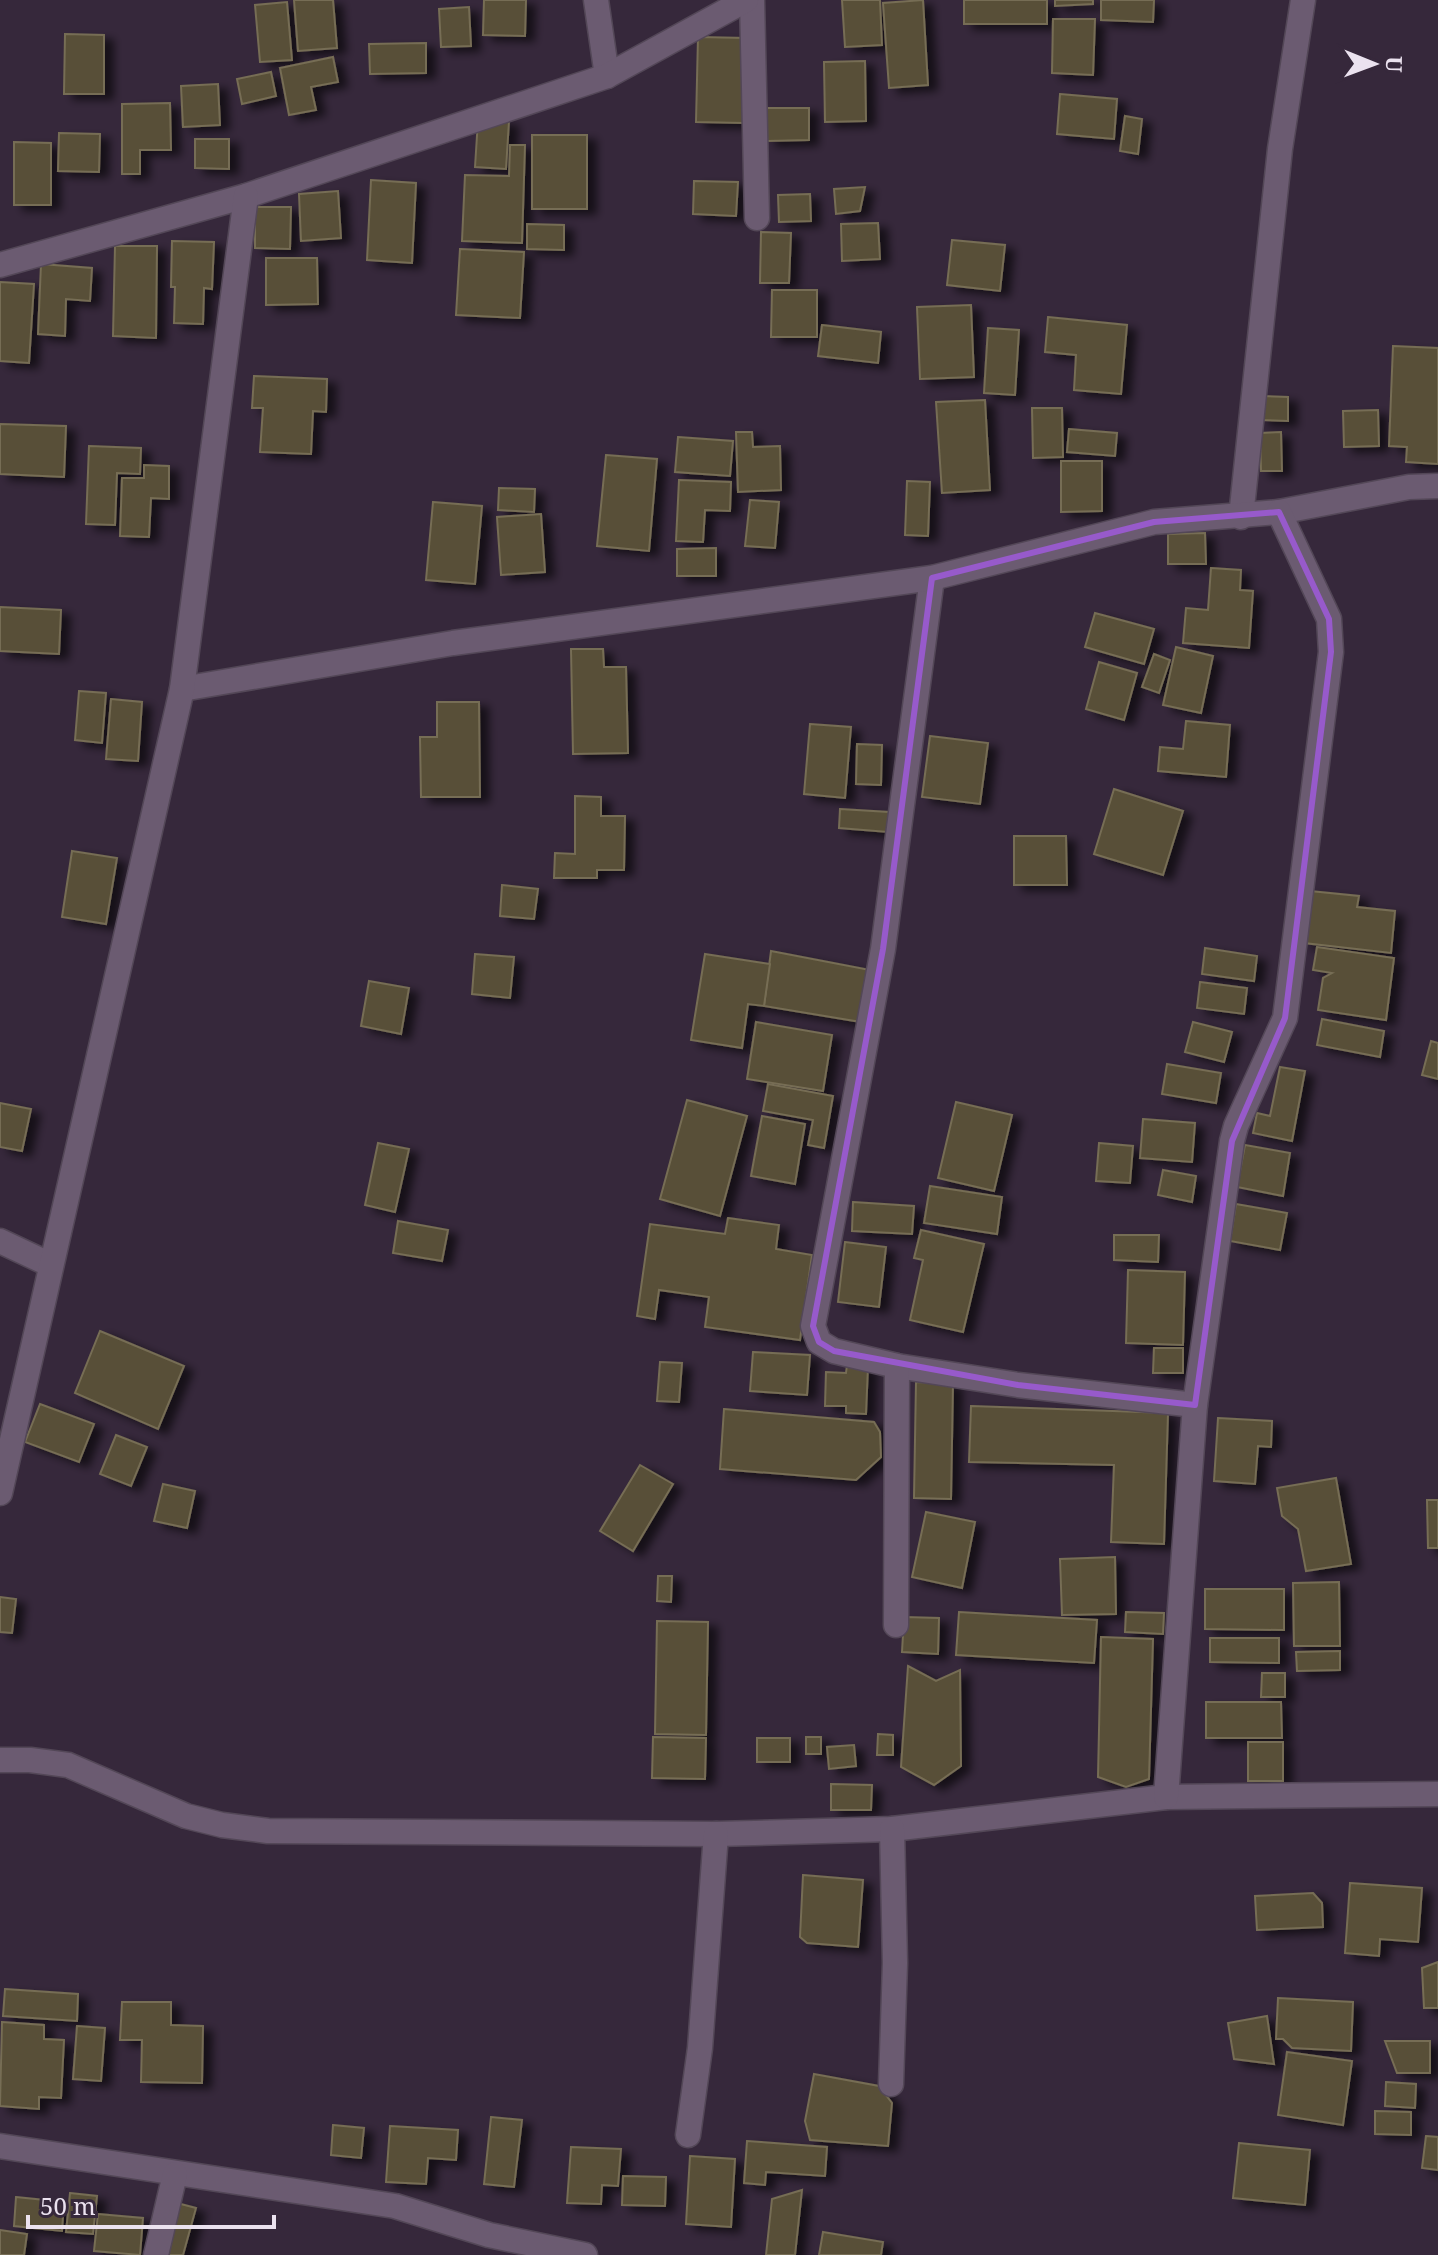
<svg xmlns="http://www.w3.org/2000/svg" width="1438" height="2255" viewBox="0 0 1438 2255" font-family="'Noto Serif',serif">
<style>
.building{fill:#584f37;stroke:#766d54;stroke-width:2;filter:url(#shadow)}
.lines{fill:none;stroke-linecap:round;stroke-linejoin:round}
.minor-casing{stroke:#534757;stroke-width:27}
.minor{stroke:#6b5b71;stroke-width:24}
.marked{fill:none;stroke:#975acb;stroke-width:6;stroke-linejoin:round}
</style>
<defs>
<filter id="shadow"><feDropShadow dx="9" dy="5" stdDeviation="4" flood-color="#0009"/></filter>
</defs>
<rect width="100%" height="100%" fill="#36283b"/>
<g class="building">
<path d="M294,0H333L337,48L298,51Z"/>
<path d="M484,0H526L525,36L483,35Z"/>
<path d="M842,0H880L882,45L845,47Z"/>
<path d="M923,0L928,85L889,88L883,3Z"/>
<rect x="964" y="0" width="83" height="24"/>
<path d="M1055,0H1093V4L1055,6Z"/>
<path d="M1101,0H1154L1153,22L1101,20Z"/>
<path d="M287,2L292,60L260,62L255,5Z"/>
<path d="M469,7L471,46L441,47L439,9Z"/>
<path d="M1053,19H1095L1093,75L1052,73Z"/>
<path d="M65,34L104,35V94H64Z"/>
<path d="M698,37L746,38L744,123L696,122Z"/>
<path d="M426,43V73L370,74L369,44Z"/>
<path d="M333,57L338,82L311,87L316,110L289,115L280,68Z"/>
<path d="M865,61L866,121L825,122L824,62Z"/>
<path d="M271,72L276,96L242,104L237,79Z"/>
<path d="M218,84L220,125L183,127L181,86Z"/>
<path d="M1060,94L1117,99L1114,139L1057,134Z"/>
<path d="M170,103L171,150H140V174H122V104Z"/>
<path d="M766,108H809V140L767,141Z"/>
<path d="M1125,116L1142,119L1138,154L1120,151Z"/>
<path d="M478,120L509,121L506,169L475,167Z"/>
<path d="M59,133L100,134L99,172L58,171Z"/>
<rect x="532" y="135" width="55" height="74"/>
<path d="M195,139H229V169L195,168Z"/>
<path d="M14,142L51,143V205H14Z"/>
<path d="M510,145H525L522,243L462,241L465,175L509,176Z"/>
<path d="M371,180L416,183L412,263L367,260Z"/>
<path d="M694,181L738,182L736,216L693,214Z"/>
<path d="M865,187L860,211L836,214L834,189Z"/>
<path d="M338,191L341,238L301,241L299,194Z"/>
<path d="M810,194L811,221L779,222L778,195Z"/>
<path d="M255,207H291L290,249L255,248Z"/>
<path d="M878,223L880,259L842,261L841,224Z"/>
<path d="M527,224L564,225V250L527,249Z"/>
<path d="M761,232L791,233L789,283H760Z"/>
<path d="M952,240L1005,245L1000,291L947,285Z"/>
<path d="M172,241L214,242L212,289L204,288L203,324L174,323L175,287H171Z"/>
<path d="M115,246H157L156,338L113,336Z"/>
<path d="M460,249L524,252L520,318L456,315Z"/>
<path d="M266,258H317L318,304L266,305Z"/>
<path d="M41,264L92,268L90,301L66,299L65,336L38,334Z"/>
<path d="M0,282L34,284L29,363L0,361Z"/>
<path d="M772,290H817V337H771Z"/>
<path d="M971,305L974,377L920,379L917,307Z"/>
<path d="M1048,317L1127,325L1121,394L1074,390L1076,355L1045,352Z"/>
<path d="M822,325L881,332L878,363L818,356Z"/>
<path d="M988,328L1019,330L1015,395L984,393Z"/>
<path d="M1393,346L1438,348V464L1406,462L1407,447L1389,446Z"/>
<path d="M254,376L327,379L326,412L313,411L311,454L260,452L263,408H252Z"/>
<path d="M1261,396L1288,397V421L1260,420Z"/>
<path d="M985,400L990,490L942,493L936,402Z"/>
<path d="M1032,408H1062L1063,457L1033,458Z"/>
<path d="M1378,410L1379,446L1344,447L1343,411Z"/>
<path d="M0,424L66,426L64,477L0,474Z"/>
<path d="M1069,429L1117,433L1115,456L1067,452Z"/>
<path d="M736,432H752L753,447L780,446L781,490L738,492Z"/>
<path d="M1281,432L1282,471H1261L1260,433Z"/>
<path d="M678,437L733,441L730,476L675,472Z"/>
<path d="M89,446L141,448L140,474L117,473L115,525L86,524Z"/>
<path d="M606,455L657,459L649,551L597,546Z"/>
<path d="M1061,461H1102V511L1061,512Z"/>
<path d="M144,465L169,466V499L151,498L149,537L120,536L122,478H144Z"/>
<path d="M679,480L731,482L730,511L705,510L703,542L676,541Z"/>
<path d="M907,481L930,482L928,536L905,535Z"/>
<path d="M499,488L535,489L534,512L498,510Z"/>
<path d="M750,500L779,502L775,548L745,546Z"/>
<path d="M433,502L482,506L475,584L426,580Z"/>
<path d="M541,514L545,572L501,575L497,517Z"/>
<path d="M1205,533L1206,564H1168V534Z"/>
<path d="M716,548V576H677V549Z"/>
<path d="M1211,568L1241,570L1240,590L1253,591L1249,648L1183,643L1186,608L1208,610Z"/>
<path d="M0,607L61,610L59,654L0,651Z"/>
<path d="M1095,613L1154,629L1144,664L1085,647Z"/>
<path d="M1176,647L1213,656L1201,713L1163,705Z"/>
<path d="M571,649H603L604,667H626L628,753L573,754Z"/>
<path d="M1154,654L1170,660L1159,693L1142,687Z"/>
<path d="M1099,662L1137,673L1124,720L1086,709Z"/>
<path d="M79,691L106,693L102,743L75,740Z"/>
<path d="M111,699L142,702L138,761L106,759Z"/>
<path d="M437,702H479L480,797H421L420,737H437Z"/>
<path d="M1186,721L1230,725L1226,777L1158,771L1160,747L1183,749Z"/>
<path d="M810,724L851,727L845,798L804,794Z"/>
<path d="M930,736L988,743L980,804L922,797Z"/>
<path d="M857,744L882,745L881,785L856,784Z"/>
<path d="M1114,789L1183,811L1163,875L1094,854Z"/>
<path d="M575,796L601,797V816H625L624,870H597V878H554L555,853L575,854Z"/>
<path d="M840,809L889,812L888,832L839,828Z"/>
<path d="M1014,836H1066L1067,885H1014Z"/>
<path d="M72,851L117,858L106,924L62,917Z"/>
<path d="M502,885L538,889L534,919L500,916Z"/>
<path d="M1310,891L1359,896L1357,907L1395,911L1391,953L1304,943Z"/>
<path d="M1317,947L1394,958L1386,1020L1318,1010L1323,978L1332,973L1313,970Z"/>
<path d="M1205,948L1257,956L1254,981L1202,974Z"/>
<path d="M771,951L870,970L861,1022L764,1006Z"/>
<path d="M475,954L514,957L510,998L472,994Z"/>
<path d="M705,954L770,964L764,1006L748,1004L742,1048L691,1040Z"/>
<path d="M369,981L409,988L401,1034L361,1026Z"/>
<path d="M1200,982L1247,988L1244,1014L1197,1008Z"/>
<path d="M1322,1019L1384,1031L1380,1057L1317,1045Z"/>
<path d="M756,1022L832,1035L823,1091L747,1079Z"/>
<path d="M1193,1022L1232,1032L1224,1062L1185,1052Z"/>
<path d="M1431,1041L1438,1043V1079L1422,1075Z"/>
<path d="M1167,1064L1221,1073L1216,1103L1162,1094Z"/>
<path d="M1280,1067L1305,1071L1292,1141L1253,1133L1257,1113L1270,1116Z"/>
<path d="M768,1084L833,1096L824,1148L808,1145L813,1120L763,1111Z"/>
<path d="M687,1100L747,1116L720,1216L660,1199Z"/>
<path d="M956,1102L1012,1115L994,1191L938,1178Z"/>
<path d="M0,1103L31,1109L22,1151L0,1147Z"/>
<path d="M762,1116L805,1124L795,1184L751,1176Z"/>
<path d="M1143,1119L1195,1123L1192,1162L1140,1158Z"/>
<path d="M378,1143L409,1149L395,1212L365,1205Z"/>
<path d="M1099,1143L1133,1146L1130,1183L1096,1181Z"/>
<path d="M1245,1145L1290,1153L1283,1196L1237,1187Z"/>
<path d="M1163,1170L1196,1176L1192,1202L1158,1195Z"/>
<path d="M930,1186L1002,1197L997,1234L924,1223Z"/>
<path d="M853,1202L914,1206L912,1234L852,1231Z"/>
<path d="M1236,1204L1287,1213L1280,1250L1230,1241Z"/>
<path d="M728,1218L779,1225L776,1249L812,1255L800,1340L705,1327L709,1297L659,1290L655,1319L637,1316L650,1224L725,1234Z"/>
<path d="M398,1221L448,1230L442,1261L393,1253Z"/>
<path d="M921,1230L984,1244L963,1332L910,1320L923,1260L914,1258Z"/>
<path d="M1114,1235H1159L1158,1262L1114,1260Z"/>
<path d="M845,1242L886,1247L879,1307L838,1302Z"/>
<path d="M1128,1270L1185,1272L1183,1345L1126,1343Z"/>
<path d="M100,1331L184,1366L158,1429L75,1393Z"/>
<path d="M1154,1348H1183V1373H1153Z"/>
<path d="M753,1352L810,1355L807,1395L750,1391Z"/>
<path d="M660,1362L682,1363L679,1402L657,1401Z"/>
<path d="M847,1365L868,1366L866,1414L846,1413V1406H825L826,1372L846,1373Z"/>
<path d="M916,1382L953,1383L951,1499L914,1498Z"/>
<path d="M40,1404L94,1424L79,1462L25,1442Z"/>
<path d="M971,1406L1168,1413L1164,1544L1111,1542L1114,1465L969,1462Z"/>
<path d="M724,1409L874,1422L880,1432L881,1457L856,1480L720,1469Z"/>
<path d="M1218,1418L1272,1421L1271,1447L1258,1446L1255,1484L1214,1481Z"/>
<path d="M116,1435L147,1447L131,1486L100,1474Z"/>
<path d="M640,1465L673,1484L633,1551L600,1531Z"/>
<path d="M1336,1478L1351,1564L1306,1571L1298,1529L1282,1516L1277,1488Z"/>
<path d="M163,1484L195,1491L187,1528L154,1521Z"/>
<path d="M1427,1500H1438V1548H1428Z"/>
<path d="M926,1512L975,1522L962,1588L912,1577Z"/>
<path d="M1115,1557L1116,1614L1062,1615L1060,1559Z"/>
<path d="M658,1576H672L671,1602L657,1601Z"/>
<path d="M1339,1582L1340,1646H1294L1293,1583Z"/>
<path d="M1205,1589H1284V1630L1205,1629Z"/>
<path d="M0,1597L16,1599L12,1633L0,1632Z"/>
<path d="M959,1612L1097,1620L1094,1663L956,1655Z"/>
<path d="M1126,1612L1164,1613L1163,1634L1125,1632Z"/>
<path d="M904,1617L939,1618L938,1654L902,1652Z"/>
<path d="M657,1621L708,1622L706,1735L655,1734Z"/>
<path d="M1101,1637L1153,1639L1149,1779L1126,1787L1098,1777Z"/>
<path d="M1210,1638H1279V1663L1210,1662Z"/>
<path d="M1340,1651V1670L1297,1671L1296,1652Z"/>
<path d="M908,1666L936,1681L960,1670L961,1766L934,1785L901,1767Z"/>
<path d="M1262,1673H1285V1697H1261Z"/>
<path d="M1206,1702H1281L1282,1738H1206Z"/>
<path d="M878,1734L893,1735V1755H877Z"/>
<path d="M653,1737L706,1738L705,1779L652,1778Z"/>
<rect x="806" y="1737" width="15" height="17"/>
<rect x="757" y="1738" width="33" height="24"/>
<rect x="1248" y="1742" width="35" height="39"/>
<path d="M854,1745L856,1766L829,1769L827,1747Z"/>
<path d="M831,1784L872,1785L871,1810H831Z"/>
<path d="M803,1875L863,1880L858,1947L807,1943L800,1937Z"/>
<path d="M1350,1883L1422,1888L1418,1942L1380,1939L1379,1956L1345,1953Z"/>
<path d="M1313,1893L1322,1903L1323,1927L1257,1930L1255,1896Z"/>
<path d="M1438,1962V2008H1424L1422,1968Z"/>
<path d="M5,1989L78,1994L77,2021L3,2016Z"/>
<path d="M1278,1998L1353,2002L1351,2051L1292,2048L1283,2039H1276Z"/>
<path d="M122,2002H171V2025L203,2026L202,2083L141,2082L142,2040H120Z"/>
<path d="M1267,2016L1274,2064L1234,2059L1228,2023Z"/>
<path d="M2,2022L44,2025V2039L64,2040L61,2098L39,2097V2109L0,2106Z"/>
<path d="M77,2026L105,2028L101,2081L73,2079Z"/>
<path d="M1385,2041H1430V2073H1397Z"/>
<path d="M1287,2052L1352,2061L1343,2125L1278,2115Z"/>
<path d="M814,2074L879,2086L892,2103L888,2146L810,2140L805,2121Z"/>
<path d="M1386,2082L1416,2084L1415,2108L1385,2106Z"/>
<path d="M1375,2111L1411,2112V2135L1375,2134Z"/>
<path d="M491,2117L522,2120L514,2187L484,2184Z"/>
<path d="M333,2125L364,2128L361,2158L331,2155Z"/>
<path d="M390,2126L458,2130L456,2160L428,2158L426,2184L386,2182Z"/>
<path d="M1426,2136L1438,2137V2170L1422,2168Z"/>
<path d="M747,2141L827,2147L825,2176L766,2172L765,2185L744,2183Z"/>
<path d="M1239,2143L1310,2150L1305,2205L1233,2198Z"/>
<path d="M571,2147L621,2149L618,2186L602,2185L601,2204L567,2203Z"/>
<path d="M690,2156L735,2159L731,2227L686,2224Z"/>
<path d="M623,2176L666,2177L665,2206L622,2205Z"/>
<path d="M802,2190L795,2255H766L772,2199Z"/>
<path d="M70,2193L97,2196L93,2234L66,2232Z"/>
<path d="M16,2197L64,2202L62,2231L14,2226Z"/>
<path d="M177,2203L196,2208L183,2255H163Z"/>
<path d="M98,2214L143,2218L140,2255L94,2251Z"/>
<path d="M0,2230L27,2234L24,2255H0Z"/>
<path d="M823,2232L883,2242L881,2255H819Z"/>
</g>
<g class="lines">
<defs>
<g id="minor">
<path d="M596,0L607,76"/>
<path d="M752,0L757,218"/>
<path d="M0,265L246,196L607,76L746,0"/>
<path d="M1241,517L1280,149L1303,0"/>
<path d="M932,578L883,949L813,1326L819,1342L834,1351L897,1366L1018,1385L1195,1405"/>
<path d="M182,689L453,643L932,578L1154,522L1279,512L1409,487L1438,486"/>
<path d="M0,1241L51,1265"/>
<path d="M0,1493L182,689L246,196"/>
<path d="M896,1625L897,1366"/>
<path d="M0,1760H30L68,1765L186,1816L222,1825L268,1831L716,1834L892,1829L1166,1797L1438,1794"/>
<path d="M1166,1797L1195,1405L1232,1141L1236,1126L1285,1018L1331,652L1329,619L1279,512"/>
<path d="M891,2084L895,1963L892,1829"/>
<path d="M688,2135L700,2048L716,1834"/>
<path d="M0,2146L395,2206L489,2235L585,2255"/>
<path d="M156,2255L175,2174"/>
</g>
</defs>
<use href="#minor" class="minor-casing"/>
<use href="#minor" class="minor"/>
</g>
<path class="marked" d="M1279,512L1329,619L1331,652L1285,1018L1232,1141L1195,1405L1018,1385L834,1351L819,1342L813,1326L883,949L932,578L1154,522Z"/>
<g transform="translate(1374 64) rotate(91)" stroke="#36283b" stroke-width="6" paint-order="stroke">
<path d="M0-6L14 30L0 20L-14 30Z" fill="#ebe2ef"/>
<text y="-12" font-size="22" font-weight="bold" text-anchor="middle" fill="#ebe2ef">U</text>
</g>
<path d="M28 2215v12h246v-12" fill="none" stroke="#ebe2ef" stroke-width="4"/>
<text x="40" y="2215" font-size="24" fill="#ebe2ef" stroke="#36283b" stroke-width="6" paint-order="stroke">50 m</text>
</svg>
